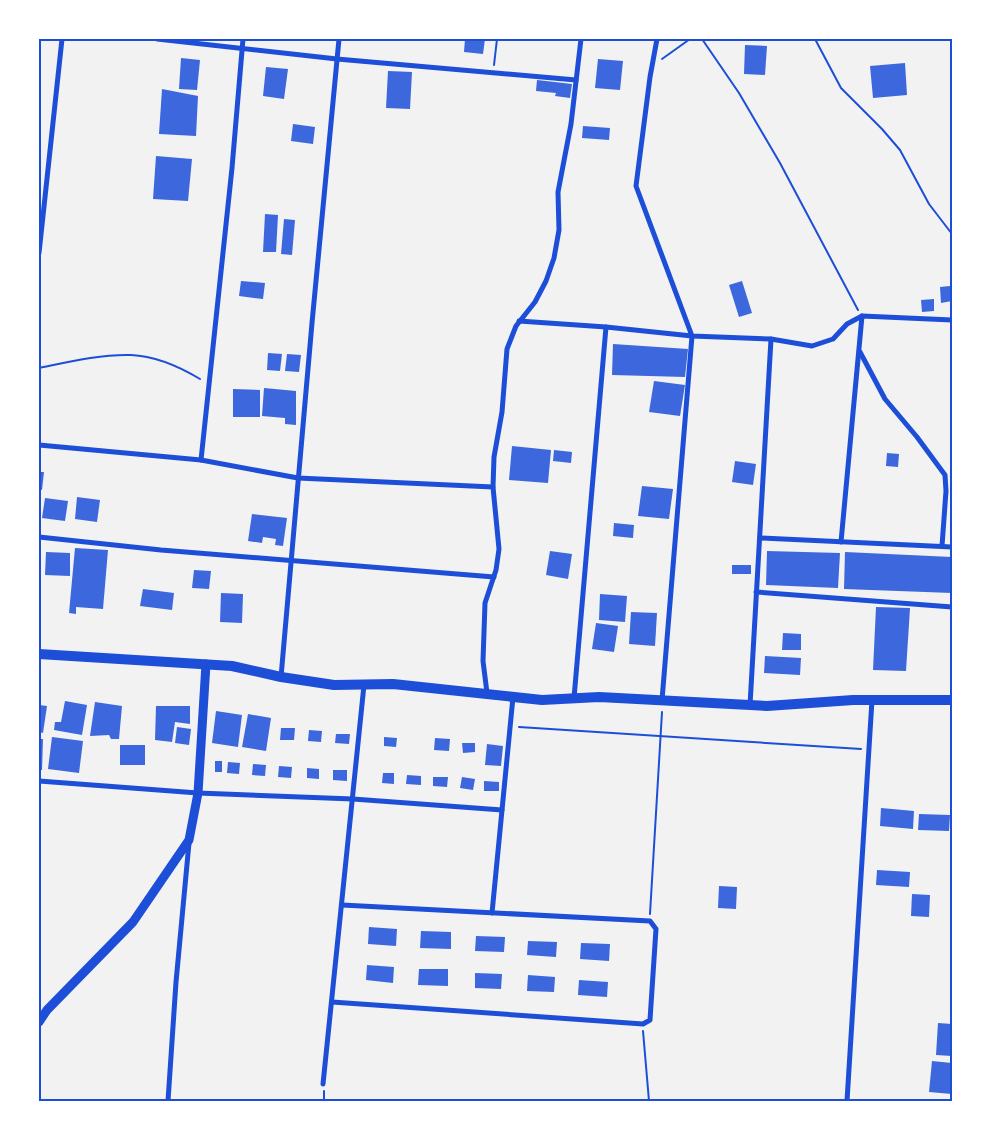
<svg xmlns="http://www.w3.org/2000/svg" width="991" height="1140" viewBox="0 0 991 1140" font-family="Arial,sans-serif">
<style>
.building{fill:#3d67dc}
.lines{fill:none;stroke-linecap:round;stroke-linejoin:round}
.path{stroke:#1d4ed8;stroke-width:2}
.minor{stroke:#1d4ed8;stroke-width:5}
.tertiary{stroke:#1d4ed8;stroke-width:9}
.secondary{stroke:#1d4ed8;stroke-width:10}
.neatline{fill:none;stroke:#1d4ed8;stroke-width:2}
</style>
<rect width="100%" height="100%" fill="#f2f2f2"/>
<g class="building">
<path d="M465,39H485L483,54L464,52Z"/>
<path d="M745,45L767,46L765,75L744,74Z"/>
<path d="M181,58L200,60L197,90L179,89Z"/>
<path d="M598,59L623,61L620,90L595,88Z"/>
<path d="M905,63L907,95L873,98L870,66Z"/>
<path d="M266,67L288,69L284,99L263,96Z"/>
<path d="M388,71L412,72L410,109L386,108Z"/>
<path d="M537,80L572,84L570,98L555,96L556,93L536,91Z"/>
<path d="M162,89L198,96L196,136L159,134Z"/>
<path d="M293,124L315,127L313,144L291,141Z"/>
<path d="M583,126L610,128L609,140L582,138Z"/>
<path d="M156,156L192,159L188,201L153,199Z"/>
<path d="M265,214L278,215L276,252H263Z"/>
<path d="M284,219L295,220L292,255L281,254Z"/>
<path d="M241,281L265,283L263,299L239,296Z"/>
<path d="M742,281L752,313L739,317L729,285Z"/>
<path d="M950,286L952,301L941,303L940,287Z"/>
<path d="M934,299V311L922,312L921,300Z"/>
<path d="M613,344L688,349L685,377L612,375Z"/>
<path d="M268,353L282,354L280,371L267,370Z"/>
<path d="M287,354L301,355L299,372L285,371Z"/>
<path d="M654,381L685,385L680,416L649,412Z"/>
<path d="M264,388L296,391V425L285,424V418L262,416Z"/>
<path d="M233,389L260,390V417H233Z"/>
<path d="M512,446L551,450L548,483L509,480Z"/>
<path d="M554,450L572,452L571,463L553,461Z"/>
<path d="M887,453L899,454L898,467L886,466Z"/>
<path d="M735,461L756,464L753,485L732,482Z"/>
<path d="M39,472H44L42,490L39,489Z"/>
<path d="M642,486L673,489L669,519L638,516Z"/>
<path d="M77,497L100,500L97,522L75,519Z"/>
<path d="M45,498L68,501L65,521L42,518Z"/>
<path d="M252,514L287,518L283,546L275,545L276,539L263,537L262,543L248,541Z"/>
<path d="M614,523L634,525L633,538L613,536Z"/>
<path d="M75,548L108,550L103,609L76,607V614L69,613Z"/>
<path d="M550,551L572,554L568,579L546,575Z"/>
<path d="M767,551L840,553L838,588L766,585Z"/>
<path d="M46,552L70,553V576L45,575Z"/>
<path d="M845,552L952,557V593L844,589Z"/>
<rect x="732" y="565" width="19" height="9"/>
<path d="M194,570L211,571L209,589L192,588Z"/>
<path d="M143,589L174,593L172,610L140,606Z"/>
<path d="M221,593L243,594L242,623L220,622Z"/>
<path d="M600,594L627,596L625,622L599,620Z"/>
<path d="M876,607L910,608L906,671L873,670Z"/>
<path d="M631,612L657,613L655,646L629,644Z"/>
<path d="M596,623L618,626L614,652L592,649Z"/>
<path d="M783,633L801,634V650H782Z"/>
<path d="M765,656L801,658L800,675L764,673Z"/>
<path d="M65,701L87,705L82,735L54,730L55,722H61Z"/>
<path d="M95,702L122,706L119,739H111L109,735L90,736Z"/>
<path d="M39,705L47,706L43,733L39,732Z"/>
<path d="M156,706H190V724L175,722L172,742L155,740Z"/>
<path d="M216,711L242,715L238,747L212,743Z"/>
<path d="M248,714L271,718L266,751L242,747Z"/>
<path d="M177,727L191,729L189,745L175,743Z"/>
<path d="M281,728H295L294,740H280Z"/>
<path d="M309,730L322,731L321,742L308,741Z"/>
<path d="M336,734H350L349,744L335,743Z"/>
<path d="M52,737L83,741L79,773L48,769Z"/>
<path d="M384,737L397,738L396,747L384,746Z"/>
<path d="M435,738L450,739L449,751L434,750Z"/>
<path d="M39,739H43L42,770H39Z"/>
<path d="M462,743H475V752L463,753Z"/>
<path d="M487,744L503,746L501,766L485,765Z"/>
<rect x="120" y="745" width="25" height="20"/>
<rect x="215" y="761" width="7" height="11"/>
<path d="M228,762L240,763L239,774L227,773Z"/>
<path d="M253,764L266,765L265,776L252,775Z"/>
<path d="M279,766L292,767L291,778L278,777Z"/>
<path d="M307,768L319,769V779L307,778Z"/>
<path d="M333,770H347V781L333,780Z"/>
<path d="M383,773H394V784L382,783Z"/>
<path d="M407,775L421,776V785L406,784Z"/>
<path d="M433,777H448L447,787L433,786Z"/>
<path d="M462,777L475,779L473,790L460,788Z"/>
<path d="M484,781L499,782V791H484Z"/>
<path d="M881,808L914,811L913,829L880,826Z"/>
<path d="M919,814L950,815L949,831L918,830Z"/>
<path d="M877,870L910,872L909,887L876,885Z"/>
<path d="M719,886L737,887L736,909L718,908Z"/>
<path d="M912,894L930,895L929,917L911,916Z"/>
<path d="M369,927L397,929L396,946L368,944Z"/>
<path d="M421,931L451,932V949L420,948Z"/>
<path d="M476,936L505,937L504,952L475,951Z"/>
<path d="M528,941L557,942L556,957L527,955Z"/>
<path d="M581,943L610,944L609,961L580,959Z"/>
<path d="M367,965L394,967L393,983L366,980Z"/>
<path d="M419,969H448V986L418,985Z"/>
<path d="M475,973L502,974L501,989L475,988Z"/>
<path d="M528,975L555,977L554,992L527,991Z"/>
<path d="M579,980L608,982L607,997L578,995Z"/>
<path d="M938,1023L952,1024V1056L936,1055Z"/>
<path d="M932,1061L952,1063V1094L929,1092Z"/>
</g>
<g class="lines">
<g class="path">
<path d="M702,39L739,93L780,163L858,310"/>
<path d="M815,39L841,88L882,129L900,150L929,204L952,234"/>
<path d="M662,59L690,39"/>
<path d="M494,65L497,39"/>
<path d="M39,368C68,362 101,354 131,355C155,356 180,367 200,379"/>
<path d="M519,727L861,749"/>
<path d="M650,914L662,712"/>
<path d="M643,1031L649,1101"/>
<path d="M324,1091V1101"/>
</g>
<g class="minor">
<path d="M157,39L337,59L576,80"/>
<path d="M657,39L650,77L636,186L692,336L662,700"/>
<path d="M39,253L62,39"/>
<path d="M519,321L606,327L692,336L771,339L812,346L833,339L847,324L862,316L952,320"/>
<path d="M860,352L885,399L917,437L945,475L946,491L942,546"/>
<path d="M39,445L201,460L298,478L493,487"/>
<path d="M201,460L232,168L243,39"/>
<path d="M39,537L161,550L494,577"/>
<path d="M760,538L952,547"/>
<path d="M841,542L862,316"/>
<path d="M756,592L952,607"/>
<path d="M281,677L312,323L339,39"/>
<path d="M487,693L483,661L485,603L496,570L499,549L493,487L494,457L502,412L507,349L516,326L535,302L546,281L554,258L559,230L558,192L571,124L581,39"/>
<path d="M574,698L606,327"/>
<path d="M750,705L771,339"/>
<path d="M39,781L198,793L353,799L502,810"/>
<path d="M492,913L513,697"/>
<path d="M332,1002L643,1024L650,1020L656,929L650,921L342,905"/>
<path d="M323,1084L364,685"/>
<path d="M168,1101L176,982L189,843"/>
<path d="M847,1101L872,700"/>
</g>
<path class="tertiary" d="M39,1022L47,1010L133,922L189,840L198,793L206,664"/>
<path class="secondary" d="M39,654L232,666L281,677L334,685L393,684L542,700L599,697L767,706L853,700H952"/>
</g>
<rect width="991" height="1140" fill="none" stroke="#ffffff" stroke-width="80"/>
<rect x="40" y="40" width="911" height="1060" class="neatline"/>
</svg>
